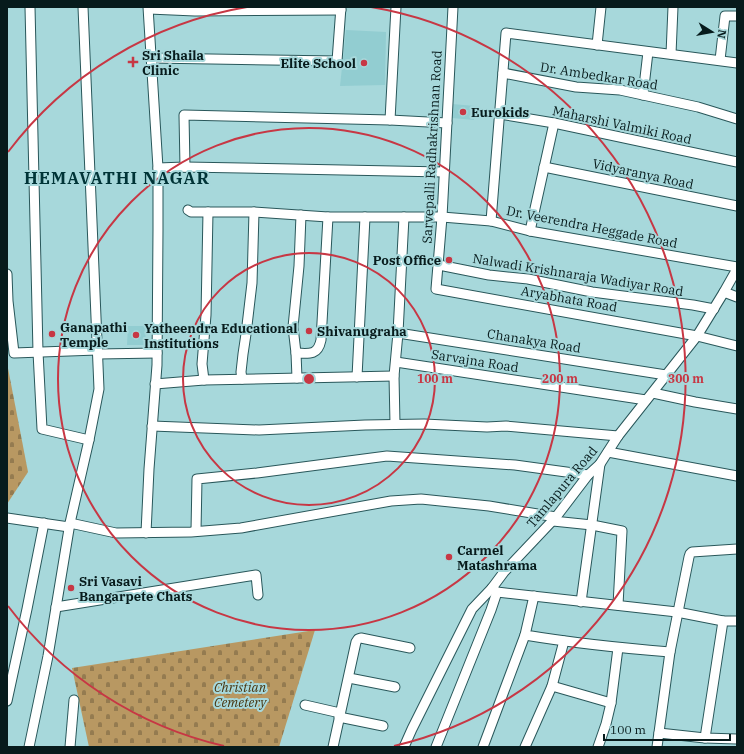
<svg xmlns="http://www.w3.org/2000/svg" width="744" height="754" viewBox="0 0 744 754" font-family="'IBM Plex Serif',serif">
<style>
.built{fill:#92cdd1}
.cemetery{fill:url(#cemetery-stones)}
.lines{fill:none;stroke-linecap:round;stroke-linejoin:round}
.minor-casing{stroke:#29575a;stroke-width:11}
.minor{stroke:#fff;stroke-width:9}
.ring{fill:none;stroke:#c73744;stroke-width:2}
.poi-dot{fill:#c73744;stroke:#a7d8db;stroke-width:1.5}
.labels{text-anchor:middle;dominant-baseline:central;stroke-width:4;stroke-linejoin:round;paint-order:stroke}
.poi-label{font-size:13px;font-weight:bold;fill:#071b1c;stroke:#a7d8db;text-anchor:start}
.street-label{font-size:13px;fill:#071b1c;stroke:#a7d8db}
.park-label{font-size:13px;font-style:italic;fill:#47340e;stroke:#a7d8db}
.district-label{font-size:17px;font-weight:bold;letter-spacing:1px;fill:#003437;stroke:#a7d8db}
.centre{fill:#c73744;stroke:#a7d8db;stroke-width:2}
.ring-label{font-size:12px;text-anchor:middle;font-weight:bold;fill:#c73744;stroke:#a7d8db;stroke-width:4;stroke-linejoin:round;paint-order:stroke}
</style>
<defs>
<pattern id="cemetery-stones" width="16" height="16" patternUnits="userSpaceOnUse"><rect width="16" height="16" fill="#b89862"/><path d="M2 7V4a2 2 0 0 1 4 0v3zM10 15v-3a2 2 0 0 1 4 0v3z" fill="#947b50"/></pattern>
</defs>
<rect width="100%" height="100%" fill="#a7d8db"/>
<g class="built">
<path d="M346,30L386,32L385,85L340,86Z"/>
<path d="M452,104L475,106L474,120L452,118Z"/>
<path d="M128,326H146L145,345H127Z"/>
</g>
<g class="cemetery">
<path d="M7,363L28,472L7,504Z"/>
<path d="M315,630L279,747H89L72,668Z"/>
</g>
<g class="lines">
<defs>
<g id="minor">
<path d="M30,7L38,352L42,429L89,440"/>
<path d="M453,7L442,217L436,289L697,336L737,346"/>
<path d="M149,9L195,11L341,10"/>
<path d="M597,45L601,7"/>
<path d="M671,54L673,7"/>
<path d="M151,58L337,61L341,7"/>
<path d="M720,60L725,16H737"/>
<path d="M503,73L576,87L620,90L698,107L737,119"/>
<path d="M643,95L648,52"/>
<path d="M500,114L554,123L737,162"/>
<path d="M390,120L396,7"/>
<path d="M185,167L184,115L390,120L447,123"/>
<path d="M544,167L737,206"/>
<path d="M158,168L185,167L444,172"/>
<path d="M188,210L191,212H254L328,217H442L491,221L530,231L737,267"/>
<path d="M491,221L506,33L737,63"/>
<path d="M530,231L554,123"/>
<path d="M439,265L489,275L528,279L592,292L693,305L714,309"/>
<path d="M7,274L8,301L14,353L97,350"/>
<path d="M724,292L737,297"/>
<path d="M398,333L666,375"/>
<path d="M296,353C310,354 318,355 321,340L328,217"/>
<path d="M98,354L157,353"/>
<path d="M396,362L646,400"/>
<path d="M357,377L365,217"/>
<path d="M297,378L296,353L293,327L299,266L301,215"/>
<path d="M242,379L241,372L243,354L246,334L252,283L254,212"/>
<path d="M204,380L202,364L206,315L208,212"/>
<path d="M155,384L204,380L394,376"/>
<path d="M653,393L695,402L737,409"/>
<path d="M395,424L394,376L398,333L404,217"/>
<path d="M152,426L259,430L365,425L424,424L487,427L506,426L618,436"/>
<path d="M608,452L737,476"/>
<path d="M7,518L69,527"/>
<path d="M553,521L592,525L622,531L618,605"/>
<path d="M70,523L116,533L191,532L241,528L391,501L421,499L489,506L556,517"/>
<path d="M196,531L197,479L257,473L387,456L515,465L588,475"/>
<path d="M146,533L149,469L157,365L158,229V168L148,7"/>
<path d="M492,588L497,592L677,612L723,621"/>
<path d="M534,596L525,635C573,643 621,648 670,652"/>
<path d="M581,602L600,464"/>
<path d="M56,607L256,575L258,595"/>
<path d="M349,678L395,687"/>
<path d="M552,686L611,703"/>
<path d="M7,701L27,609L44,523"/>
<path d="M305,705L340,713"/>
<path d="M339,717L383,726"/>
<path d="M659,733L705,738L737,739"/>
<path d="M705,738L723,621H737"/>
<path d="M29,747L48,656L70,523L89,440L99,389L83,7"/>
<path d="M70,747L74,700"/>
<path d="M333,747L356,642L358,639L361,638L410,648"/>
<path d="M404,747L412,729L472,609L492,588L504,572L556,517L588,475L600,464L618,436L697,336L724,292L737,269"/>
<path d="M436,747L491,610L497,592"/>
<path d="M483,747L525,635"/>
<path d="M525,747L552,686L564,641"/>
<path d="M598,747L606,724L611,703L618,648"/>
<path d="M657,747L670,652L689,557L690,554L692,552L737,549"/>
</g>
</defs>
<use href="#minor" class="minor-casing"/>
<use href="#minor" class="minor"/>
</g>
<g class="ring">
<circle cx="309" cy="379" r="126"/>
<circle cx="309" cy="379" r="251"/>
<path d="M224 746A377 377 0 0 1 8 606M8 152A377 377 0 0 1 247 7M371 7A377 377 0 0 1 394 746"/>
</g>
<g class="poi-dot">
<path d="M131 56h4v4h4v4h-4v4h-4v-4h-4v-4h4z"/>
<circle cx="364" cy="63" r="4"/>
<circle cx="463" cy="112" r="4"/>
<circle cx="449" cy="260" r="4"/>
<circle cx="309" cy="331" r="4"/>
<circle cx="52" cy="334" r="4"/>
<circle cx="136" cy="335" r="4"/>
<circle cx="449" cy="557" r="4"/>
<circle cx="71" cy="588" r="4"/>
</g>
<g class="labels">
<g class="poi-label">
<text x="142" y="55">Sri Shaila<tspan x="142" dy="15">Clinic</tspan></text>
<text x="356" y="63" text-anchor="end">Elite School</text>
<text x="471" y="112">Eurokids</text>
<text x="441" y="260" text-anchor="end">Post Office</text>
<text x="60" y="327">Ganapathi<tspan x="60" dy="15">Temple</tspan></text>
<text x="144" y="328">Yatheendra Educational<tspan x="144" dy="15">Institutions</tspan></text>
<text x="317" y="331">Shivanugraha</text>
<text x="457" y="550">Carmel<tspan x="457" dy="15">Matashrama</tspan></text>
<text x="79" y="581">Sri Vasavi<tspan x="79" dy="15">Bangarpete Chats</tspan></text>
</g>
<g class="street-label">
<text transform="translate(599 76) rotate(9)">Dr. Ambedkar Road</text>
<text transform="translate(622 125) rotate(12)">Maharshi Valmiki Road</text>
<text transform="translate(432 147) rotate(-87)">Sarvepalli Radhakrishnan Road</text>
<text transform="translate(643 174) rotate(12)">Vidyaranya Road</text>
<text transform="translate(592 227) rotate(11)">Dr. Veerendra Heggade Road</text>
<text transform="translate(578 275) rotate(9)">Nalwadi Krishnaraja Wadiyar Road</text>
<text transform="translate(569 299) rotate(10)">Aryabhata Road</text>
<text transform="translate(534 341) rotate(9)">Chanakya Road</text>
<text transform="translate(475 361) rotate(9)">Sarvajna Road</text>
<text transform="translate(562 487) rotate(-50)">Tamlapura Road</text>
</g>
<g class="park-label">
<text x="240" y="687">Christian<tspan x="240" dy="15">Cemetery</tspan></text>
</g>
<g class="district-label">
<text x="117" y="178">HEMAVATHI NAGAR</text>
</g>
</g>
<circle cx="309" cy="379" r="6" class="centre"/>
<g class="ring-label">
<text x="435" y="383">100 m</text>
<text x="560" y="383">200 m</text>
<text x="686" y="383">300 m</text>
</g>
<rect width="744" height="754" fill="none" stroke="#071b1c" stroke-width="16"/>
<g transform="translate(712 32) rotate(101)" stroke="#a7d8db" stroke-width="3" paint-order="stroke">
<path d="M0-3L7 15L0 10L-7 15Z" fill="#071b1c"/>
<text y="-6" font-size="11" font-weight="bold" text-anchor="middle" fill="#071b1c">N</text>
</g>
<path d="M604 734v6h126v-6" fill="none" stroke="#071b1c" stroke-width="2"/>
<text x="610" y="734" font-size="12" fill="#071b1c" stroke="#a7d8db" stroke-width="3" paint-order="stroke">100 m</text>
</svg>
